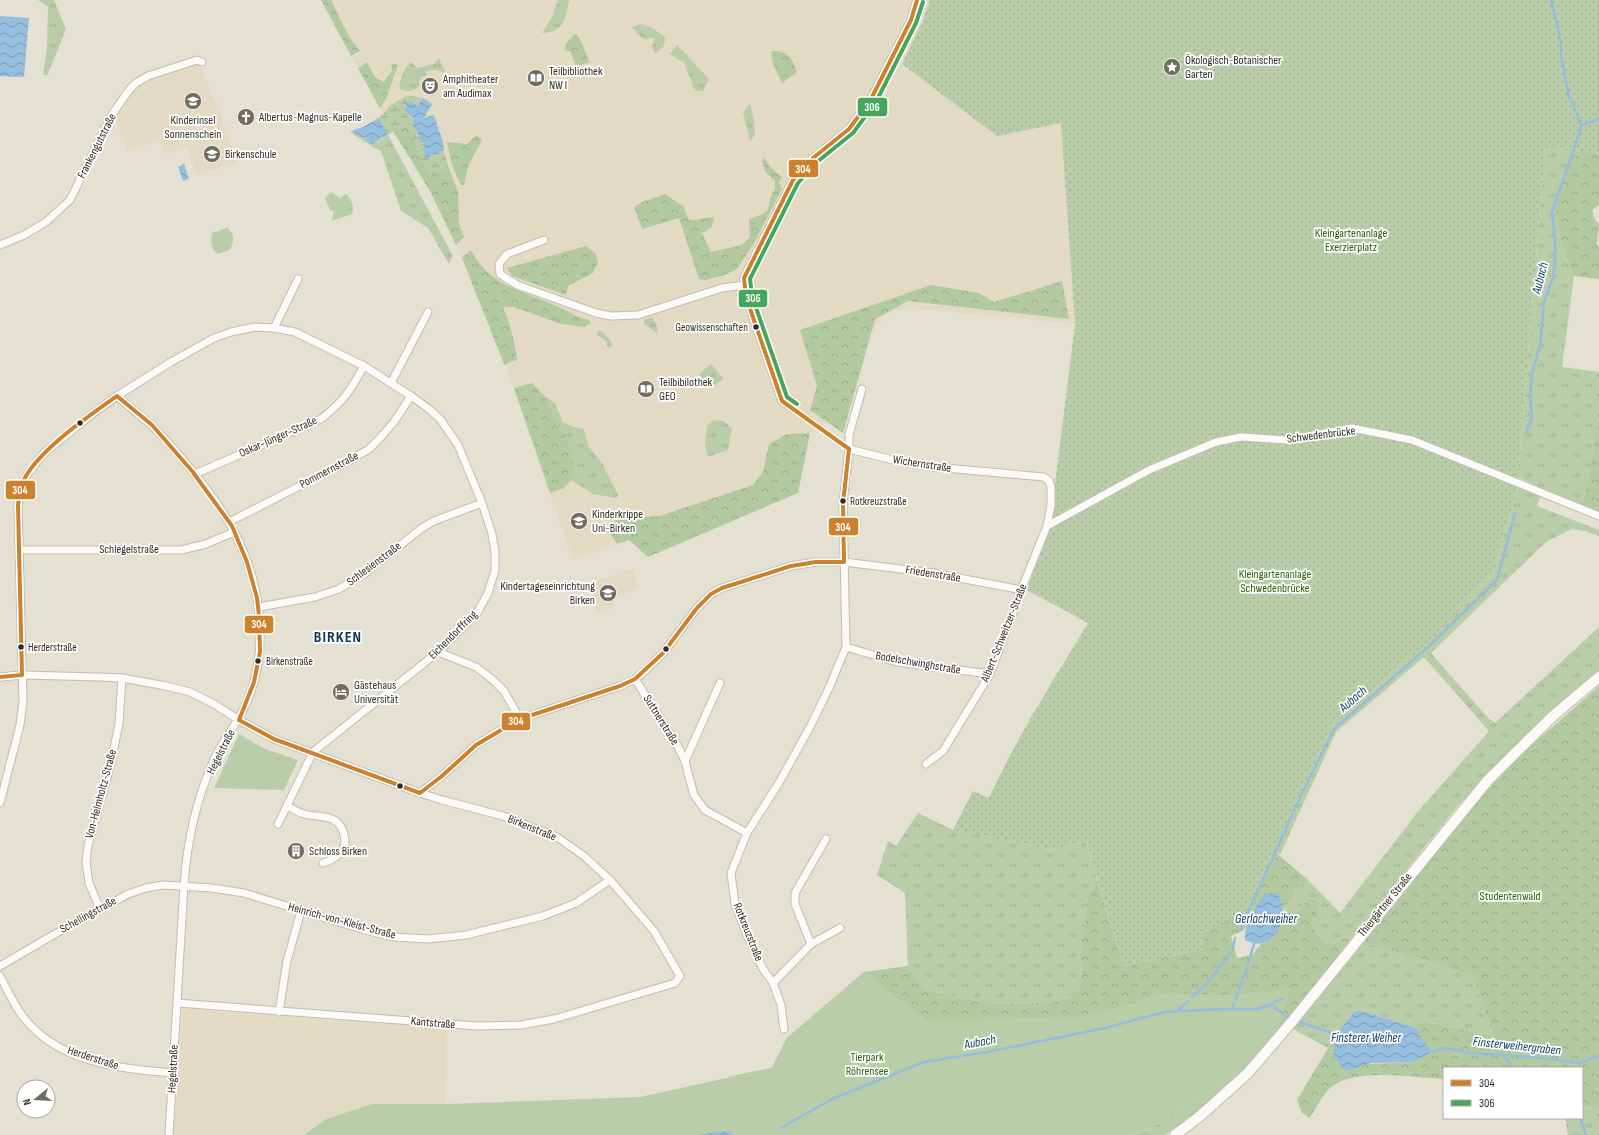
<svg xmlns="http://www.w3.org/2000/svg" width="1599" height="1135" viewBox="0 0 1599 1135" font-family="'Sofia Sans Condensed',sans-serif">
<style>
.built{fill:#e3dac3}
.grass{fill:url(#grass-tufts)}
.forest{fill:url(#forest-crowns)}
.wetland{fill:url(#wetland-marsh)}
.park{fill:#bacda9}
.garden{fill:url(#garden-dots)}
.water{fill:url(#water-waves)}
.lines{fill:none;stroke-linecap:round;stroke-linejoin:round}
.stream{stroke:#95bddd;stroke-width:2.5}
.minor-casing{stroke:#c1bdb2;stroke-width:9}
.secondary-casing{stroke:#c1bdb2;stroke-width:12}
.minor{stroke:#fbfaf8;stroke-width:7}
.secondary{stroke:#fbfaf8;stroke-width:10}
.bus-1-casing{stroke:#fff;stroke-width:7}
.bus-2-casing{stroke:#fff;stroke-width:7}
.bus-1{stroke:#cc822c;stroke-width:4}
.bus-2{stroke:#46a65d;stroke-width:4}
.bus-dot{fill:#312d24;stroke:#fff;stroke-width:1.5}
.labels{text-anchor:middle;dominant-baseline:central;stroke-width:3.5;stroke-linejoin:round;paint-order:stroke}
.bus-label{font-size:11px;fill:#312d24;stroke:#fff;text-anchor:start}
.poi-label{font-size:12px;fill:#312d24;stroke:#fff;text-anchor:start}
.street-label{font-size:12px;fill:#312d24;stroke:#fff}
.park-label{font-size:12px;fill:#285d01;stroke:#fff}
.water-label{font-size:13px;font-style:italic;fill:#123f61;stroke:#fff}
.district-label{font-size:16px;font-weight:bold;letter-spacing:1px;fill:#0b355b;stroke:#fff}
.line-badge{stroke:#fff;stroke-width:1.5}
.badge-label{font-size:11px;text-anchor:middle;font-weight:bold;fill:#fff}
</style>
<defs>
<pattern id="grass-tufts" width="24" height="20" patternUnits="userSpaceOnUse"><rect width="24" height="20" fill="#bacda9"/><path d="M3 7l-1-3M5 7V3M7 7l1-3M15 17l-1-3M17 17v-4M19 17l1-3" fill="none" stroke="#a0b091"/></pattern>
<pattern id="forest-crowns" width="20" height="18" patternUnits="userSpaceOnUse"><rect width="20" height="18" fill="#b3c9a0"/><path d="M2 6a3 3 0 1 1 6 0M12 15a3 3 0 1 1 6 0" fill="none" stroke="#9aad8a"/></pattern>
<pattern id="wetland-marsh" width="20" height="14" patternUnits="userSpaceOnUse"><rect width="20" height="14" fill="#bacda9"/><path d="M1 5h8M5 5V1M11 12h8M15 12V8" fill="none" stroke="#a0b091"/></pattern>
<pattern id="garden-dots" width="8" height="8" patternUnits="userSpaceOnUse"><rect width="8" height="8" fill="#bacda9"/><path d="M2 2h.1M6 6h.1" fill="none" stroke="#a0b091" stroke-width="1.8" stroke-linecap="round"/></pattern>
<pattern id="water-waves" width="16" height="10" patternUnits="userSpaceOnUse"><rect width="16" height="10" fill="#95bddd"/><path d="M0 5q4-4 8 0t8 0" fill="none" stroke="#7a9ab3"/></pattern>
</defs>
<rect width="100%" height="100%" fill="#e4e0d2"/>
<g class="built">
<path d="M321,0H930L922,23L902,64L997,136L1061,123L1075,324L911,308L894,311L884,316L876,325L870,338L843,433L829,422L810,433L798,493L648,557L629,540L573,560L514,388L462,258L430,191L376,102Z"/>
<path d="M192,63L200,65L211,93L219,108L237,162L197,175L187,146L165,154L160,140L127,151L115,116L136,86L150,78Z"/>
<path d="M633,568L639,588L612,598L615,607L597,613L587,584Z"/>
<path d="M183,1009L447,1028L446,1104H372L326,1119L304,1135H174Z"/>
</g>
<g class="grass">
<path d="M38,0H54L66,29L47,76L43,74L47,48L48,7Z"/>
<path d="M558,0H569C566,19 564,32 542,33L552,17Z"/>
<path d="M1599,0V154L1575,151L1560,236L1574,276L1562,367L1599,372V418L1582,508L1518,477L1545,147Z"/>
<path d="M642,24L654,29L666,38L663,47L655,54L652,47L654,38L643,39L632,27Z"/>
<path d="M677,45L709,79L703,91H695L684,63L670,54Z"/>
<path d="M439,58L445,72L435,70L426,71L427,75L421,77L422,79L418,82L420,85C415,91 408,93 401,89L399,85C402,77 404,67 411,62L417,68L434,64Z"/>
<path d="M750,104L754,120L755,135L750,141L743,112Z"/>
<path d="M388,135L453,256L449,264L428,228L401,211L381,151L373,147Z"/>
<path d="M346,194C351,198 355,207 352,214L332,221C334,210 335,199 346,194Z"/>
<path d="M651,317C657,322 658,326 657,333L644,324V320Z"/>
<path d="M600,330C606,334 611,339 612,346L608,348L606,341L597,335V332Z"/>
<path d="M711,364L724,379L709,389L699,374Z"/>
<path d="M545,396L555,403L563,422L573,427L584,429L589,447L602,463L618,495L616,498L593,494L571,480L574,477L572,454L567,437L559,428Z"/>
<path d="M713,420L724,421L732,428L728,450L708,457L705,445L707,426Z"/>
<path d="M1518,486L1540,497L1537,506L1599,530V536L1585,531L1572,529L1546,542L1431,653L1488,718L1495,723L1599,627V671L1516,745L1457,807L1351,939L1345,938L1334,944L1323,942L1311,924L1319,902L1309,898L1295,915L1281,924C1284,903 1291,893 1308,880L1340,913L1416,814L1489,731L1424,657L1336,732L1280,855L1274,851L1332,727L1424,646L1492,575Z"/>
<path d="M918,813L953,830L1054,850L1086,841L1097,879L1088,897L1080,954L1081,988L1069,998L1051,1003L994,1004L926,991L908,966L905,893L877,875L888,841L896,846Z"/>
<path d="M1359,939L1380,948L1428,961L1473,976L1496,1036L1422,1021L1417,1028L1362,1011L1336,1035L1328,1048L1291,1028Z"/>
<path d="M1243,1071L1203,1108L1165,1135H1128L1154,1126Z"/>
<path d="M1582,1105L1599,1111V1135H1568L1565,1118H1582Z"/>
</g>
<g class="forest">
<path d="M321,0H331L348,35L360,51L351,56Z"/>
<path d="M576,33L582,43L589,62L576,67L571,52L565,50L566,43Z"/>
<path d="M771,51C787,50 792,57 797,72L782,83L773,64Z"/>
<path d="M367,62L375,77L383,82L392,71L391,63L398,65L386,99L380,108L358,68Z"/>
<path d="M403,127H407L412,131L424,167L444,170L448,166L458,192L459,224L464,237L456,245L430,191L393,131Z"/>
<path d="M477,135L482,140L468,166L464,185H461L452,165L447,142L467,144Z"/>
<path d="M1575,151L1599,154V205L1592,210L1594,218L1599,224L1597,244L1599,248V279L1574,276L1560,236L1555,203Z"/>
<path d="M764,157L770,167L782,177L779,182L782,189L754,243L737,269L725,275L706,280L699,279L679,218L642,229L634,207L642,202L665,194L684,207L688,219L693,220L714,217L712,227L702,233L711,252L742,245L750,237L749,219L763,214L768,210L770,199L775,188V180L766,173L762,162Z"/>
<path d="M586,246L595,253L598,262L593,273L568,286L566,295L512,276L507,268Z"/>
<path d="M471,250C488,284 519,290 552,304C564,309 576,317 589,320L591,323L584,327L561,324L514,307H503C510,324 515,341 517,360L504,364L462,258Z"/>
<path d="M1062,281L1069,319L908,301L875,319L843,433L810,410L817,386L800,330L931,285L979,293L994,302Z"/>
<path d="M532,383L545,396L559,428L567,437L573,455L574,477L564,488L550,493L514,388Z"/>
<path d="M1599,418V513L1582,508Z"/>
<path d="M810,433L798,493L648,557L629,540L617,544L609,531L618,515L630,511L644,517L659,516L753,485L763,472L769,444L787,434Z"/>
<path d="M1599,686V1111L1582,1105V1068H1444V1079C1412,1078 1358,1067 1331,1087C1324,1093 1315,1109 1310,1118L1302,1113L1297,1100L1336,1035L1333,1056L1369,1064L1414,1062L1432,1052L1418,1035L1417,1028L1422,1021L1495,1036L1473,976L1428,961L1380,948L1359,939L1462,816L1524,752Z"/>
<path d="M1274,851L1308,880L1296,890L1283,910L1278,893L1255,908L1244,930L1231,936L1237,958L1252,955L1262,943L1272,938L1281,924L1295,915L1309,898L1320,902L1311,924L1323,942L1334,944L1345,938L1351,939L1276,1036L727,1077L772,1068L787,1038L864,972L908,966L926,991L994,1004L1051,1003L1069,998L1081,988L1080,954L1088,897L1097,879L1123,966L1203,949L1202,933L1232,917L1243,916Z"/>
</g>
<g class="wetland">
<path d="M406,96H413L423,98L418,106L410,101L406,103L407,113L414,118L412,125L417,131V136L427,145L431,155L437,154L440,151H444L448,166C442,173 429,176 424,166C418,156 415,142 412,131C403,124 396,130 388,135L379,118L391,105Z"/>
<path d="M351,131L363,138L366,137L377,139L382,136L383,138L373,147L350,132Z"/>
</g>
<g class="park">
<path d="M331,192L348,204V215L330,210L325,198Z"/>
<path d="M227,228C235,233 234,242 230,250L218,254C211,249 210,241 212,233Z"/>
<path d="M239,734L265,749L298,760L284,790L214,788Z"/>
<path d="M864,972L927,1020L1082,1017L1136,1002L1158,993L1226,995L1290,989L1276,1036L1243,1071L1154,1126L1128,1135H304L326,1119L372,1104H446L640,1097L772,1068L787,1038Z"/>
</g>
<path class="garden" d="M930,0H1599V154L1545,147L1518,477V486L1492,575L1424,646L1332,727L1241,921L1232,917L1202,933L1203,949L1123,966L1086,841L1054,850L953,830L973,791L989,798C1017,737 1053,681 1088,623L1027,590L1047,533L1051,516L1075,324L1061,123L997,136L902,64L922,23Z"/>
<g class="water">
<path d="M0,16L29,18L24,77L0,76Z"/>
<path d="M423,98L432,104L424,118L434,115L443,142L444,151H440L438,154L431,155L429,158L425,156L423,148L426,145L424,142H420L417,131L412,125L414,118L407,113L404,109L407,107L405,103L410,101L418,106Z"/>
<path d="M379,118L388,135L383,138L382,136L373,144L368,142L366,137L363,138L351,131L363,127Z"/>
<path d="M184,164L189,179L183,181L178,167Z"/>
<path d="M1278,893C1279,898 1283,905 1283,911C1283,923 1276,939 1263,943C1257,945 1250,942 1245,940C1244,922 1255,908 1265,894Z"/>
<path d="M1362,1011L1417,1028L1419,1035L1432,1052L1414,1062L1371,1063L1346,1071L1333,1056L1336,1035L1354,1012Z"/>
<path d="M723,1131L729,1132L733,1135H699Z"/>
</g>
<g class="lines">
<g class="stream">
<path d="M1551,0L1561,42V56L1569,97L1582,125"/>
<path d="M1526,433L1532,417L1530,395L1532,374L1540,344L1544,302L1553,278L1555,264V239L1552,212L1582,125L1599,119"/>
<path d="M1240,930L1300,797L1334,729L1427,648L1497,580L1515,513"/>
<path d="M1233,948L1235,938"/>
<path d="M1248,963L1254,944"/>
<path d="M1192,997L1206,985L1231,952"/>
<path d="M1236,999L1247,968"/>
<path d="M1274,1002L1283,999"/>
<path d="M1233,1008L1234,1003"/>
<path d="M1177,1011L1189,1001"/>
<path d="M1296,1020C1309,1026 1323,1029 1336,1035"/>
<path d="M1432,1052L1444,1048L1471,1053L1543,1058L1579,1063L1599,1056"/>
<path d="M1503,1055L1514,1068"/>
<path d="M1580,1118L1586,1135"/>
<path d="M781,1128L832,1099L924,1062L987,1052L1105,1028L1165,1012L1226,1009H1258L1271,1004L1283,1014L1291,1018"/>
</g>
<defs>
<g id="minor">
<path d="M544,240L507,254L499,264L500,274L517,285L596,313L611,316L638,315L722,288L745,285"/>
<path d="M0,245L24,235L46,222L70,200L111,116L129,90L136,83L148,76L197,60L202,62"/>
<path d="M274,328L298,279"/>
<path d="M391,383L428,312"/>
<path d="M117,396C128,406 140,415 151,425C163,436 174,449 184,461C202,482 220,505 233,530C261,581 270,648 247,702C238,723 223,739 214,760C196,799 187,843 184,886L169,1135"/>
<path d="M794,409L782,401L746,297L744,278L793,180L813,158L849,129L871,99L911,20L917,0"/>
<path d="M849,449L897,461L935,467L1044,477L1049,481L1051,487V505L1047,526L1024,583L990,674L943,751L926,764"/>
<path d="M195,474L321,419C344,401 350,391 364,366"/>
<path d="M229,522L345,463L369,449L380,438L394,422L411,396"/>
<path d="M1047,526L1149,470L1216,442L1241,437L1287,440L1352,428L1412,440L1599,516"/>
<path d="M20,550H181L206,544L234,532"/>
<path d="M259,607L315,597L339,589L364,574L422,528L434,521L482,503"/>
<path d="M846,647L897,662L990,674"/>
<path d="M438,652L476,667L493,680L504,691L520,719"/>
<path d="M0,677L22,675L99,677L122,678L166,686L190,692L214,704L239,720L274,739L420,793L442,800L503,816L557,837L584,856L610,880L654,931L680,976L675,983L554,1019L521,1025L477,1026L177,1003"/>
<path d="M635,679L677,745L685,761L694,795L705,810L747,833"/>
<path d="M685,761L720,683"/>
<path d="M420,793L442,776L476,745L502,729L520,719L620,686L635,679L646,670L663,653L697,608L711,594L722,588L791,566L816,562H844L933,573L1022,590"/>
<path d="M0,803L20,725L23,701L18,505L22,484L27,475L44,453L91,415L117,396L171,362L214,338L231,332L255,327L274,328L295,332L364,366L411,396L429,409L440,419L458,445L482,503L492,534L495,552V570L488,593L477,613L438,652L313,752L278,824"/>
<path d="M287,806C293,809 298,812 304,814C317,818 335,813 342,829C344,833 345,839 345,844C342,854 333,860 323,863"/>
<path d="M100,909L89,883L86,862L88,845L110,767L119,724L122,678"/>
<path d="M811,944L795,904V893L826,839"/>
<path d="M0,966L55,934L128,894L146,888L163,885L212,888L244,893L365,930L393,937L428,939L466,935L543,916L576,903L610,880"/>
<path d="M0,976C6,988 12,1000 19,1011C54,1063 117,1068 172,1073"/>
<path d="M773,983L811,944L840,928"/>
<path d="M279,1012L287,961L301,911"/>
<path d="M784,1029L781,1005L773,983L763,969L745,930L735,904L731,873L747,833L780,781L810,727L829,688L846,647L843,503L849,449V435L862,389"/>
</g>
<path id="secondary" d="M1175,1135L1199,1117L1248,1073L1290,1024L1488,780L1553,716L1599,677"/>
</defs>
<use href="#minor" class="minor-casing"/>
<use href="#secondary" class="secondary-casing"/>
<use href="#minor" class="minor"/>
<use href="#secondary" class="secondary"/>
<defs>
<path id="bus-1" d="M0,677L22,675L18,505C19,498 20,490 22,484C34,453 90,415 117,396L152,425L192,471L232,526L247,562L257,598L259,616L260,652L254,682L239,720L274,739L420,793L442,776L476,745L520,719L620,686L635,679L663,653L697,608L711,594L722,588L791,566L816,562H844L843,503L849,449L782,401L746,297L744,278L793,180L813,158L849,129L871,99L911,20L917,0"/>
<path id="bus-2" d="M797,404L787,397L752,296L750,279L798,183L817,162L853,133L876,102L916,23L923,2"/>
</defs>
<use href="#bus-1" class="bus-1-casing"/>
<use href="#bus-2" class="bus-2-casing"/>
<use href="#bus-1" class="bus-1"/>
<use href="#bus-2" class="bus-2"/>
</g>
<defs>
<symbol id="sight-disc" viewBox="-11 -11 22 22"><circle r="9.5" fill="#706c61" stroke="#fff"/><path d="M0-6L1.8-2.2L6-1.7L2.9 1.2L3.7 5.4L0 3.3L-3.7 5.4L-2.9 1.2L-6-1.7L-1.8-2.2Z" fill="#fff"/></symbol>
<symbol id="library-disc" viewBox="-11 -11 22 22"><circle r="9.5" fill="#706c61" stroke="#fff"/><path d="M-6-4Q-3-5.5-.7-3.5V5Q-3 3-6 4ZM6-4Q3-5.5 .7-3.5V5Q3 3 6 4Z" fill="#fff"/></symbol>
<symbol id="theatre-disc" viewBox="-11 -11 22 22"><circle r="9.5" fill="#706c61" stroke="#fff"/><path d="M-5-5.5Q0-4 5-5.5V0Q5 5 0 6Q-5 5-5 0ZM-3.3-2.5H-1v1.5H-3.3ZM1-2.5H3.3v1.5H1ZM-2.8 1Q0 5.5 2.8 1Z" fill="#fff"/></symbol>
<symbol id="school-disc" viewBox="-11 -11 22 22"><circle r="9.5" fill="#706c61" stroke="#fff"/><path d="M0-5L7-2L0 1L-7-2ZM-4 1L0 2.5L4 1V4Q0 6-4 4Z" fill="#fff"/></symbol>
<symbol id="church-disc" viewBox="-11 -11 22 22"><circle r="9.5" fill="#706c61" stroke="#fff"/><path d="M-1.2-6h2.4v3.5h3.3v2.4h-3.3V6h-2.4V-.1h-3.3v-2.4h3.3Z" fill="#fff"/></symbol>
<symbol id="hotel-disc" viewBox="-11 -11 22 22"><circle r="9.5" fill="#706c61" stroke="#fff"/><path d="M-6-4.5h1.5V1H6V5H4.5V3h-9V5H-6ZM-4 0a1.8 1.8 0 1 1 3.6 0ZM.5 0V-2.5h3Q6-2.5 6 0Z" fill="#fff"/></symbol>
<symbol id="building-disc" viewBox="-11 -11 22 22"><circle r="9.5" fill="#706c61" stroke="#fff"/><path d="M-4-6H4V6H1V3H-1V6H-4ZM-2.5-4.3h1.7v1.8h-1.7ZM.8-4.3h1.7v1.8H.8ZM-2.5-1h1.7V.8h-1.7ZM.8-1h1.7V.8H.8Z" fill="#fff"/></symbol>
</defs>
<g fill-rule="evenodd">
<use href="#sight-disc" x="1162" y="57" width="20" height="20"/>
<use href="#library-disc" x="526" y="68" width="20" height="20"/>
<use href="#theatre-disc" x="420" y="76" width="20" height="20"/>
<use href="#school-disc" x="183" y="91" width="20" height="20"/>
<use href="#church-disc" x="236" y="107" width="20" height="20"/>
<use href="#school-disc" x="202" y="144" width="20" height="20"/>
<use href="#library-disc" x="636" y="379" width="20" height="20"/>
<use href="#school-disc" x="569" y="511" width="20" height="20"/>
<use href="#school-disc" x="598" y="583" width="20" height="20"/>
<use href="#hotel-disc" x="331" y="682" width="20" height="20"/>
<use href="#building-disc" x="286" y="841" width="20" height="20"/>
</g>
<g class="bus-dot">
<circle cx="756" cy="327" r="3.5"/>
<circle cx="80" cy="423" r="3.5"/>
<circle cx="843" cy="501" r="3.5"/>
<circle cx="21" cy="647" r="3.5"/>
<circle cx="666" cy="649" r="3.5"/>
<circle cx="258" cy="661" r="3.5"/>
<circle cx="400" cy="786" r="3.5"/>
</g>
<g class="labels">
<g class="bus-label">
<text x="748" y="327" text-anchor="end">Geowissenschaften</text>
<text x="850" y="501">Rotkreuzstraße</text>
<text x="28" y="647">Herderstraße</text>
<text x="266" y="661">Birkenstraße</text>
</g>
<g class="poi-label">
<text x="1185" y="60">Ökologisch-Botanischer<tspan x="1185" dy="14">Garten</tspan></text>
<text x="549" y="71">Teilbibliothek<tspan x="549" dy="14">NW I</tspan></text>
<text x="443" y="79">Amphitheater<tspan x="443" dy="14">am Audimax</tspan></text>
<text x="259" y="117">Albertus-Magnus-Kapelle</text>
<text x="193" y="120" text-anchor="middle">Kinderinsel<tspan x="193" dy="14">Sonnenschein</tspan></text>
<text x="225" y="154">Birkenschule</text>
<text x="659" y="382">Teilbibilothek<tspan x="659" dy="14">GEO</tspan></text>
<text x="592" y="514">Kinderkrippe<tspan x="592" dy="14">Uni-Birken</tspan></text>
<text x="595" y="586" text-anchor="end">Kindertageseinrichtung<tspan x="595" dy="14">Birken</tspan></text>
<text x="354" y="685">Gästehaus<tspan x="354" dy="14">Universität</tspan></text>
<text x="309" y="851">Schloss Birken</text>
</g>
<g class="street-label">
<text transform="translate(97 146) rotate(-63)">Frankengutstraße</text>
<text transform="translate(1321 435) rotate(-7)">Schwedenbrücke</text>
<text transform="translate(278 437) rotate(-24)">Oskar-Jünger-Straße</text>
<text transform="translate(922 464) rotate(9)">Wichernstraße</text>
<text transform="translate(329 470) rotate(-28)">Pommernstraße</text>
<text x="129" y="549">Schlegelstraße</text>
<text transform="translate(374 564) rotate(-37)">Schlesienstraße</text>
<text transform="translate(933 574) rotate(9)">Friedenstraße</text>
<text transform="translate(1004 633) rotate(-68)">Albert-Schweitzer-Straße</text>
<text transform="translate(453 635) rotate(-45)">Eichendorffring</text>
<text transform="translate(918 663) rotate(10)">Bodelschwinghstraße</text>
<text transform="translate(661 720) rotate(58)">Suttnerstraße</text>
<text transform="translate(221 752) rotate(-63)">Hegelstraße</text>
<text transform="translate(101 794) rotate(-75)">Von-Helmholtz-Straße</text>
<text transform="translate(532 828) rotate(22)">Birkenstraße</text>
<text transform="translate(1385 905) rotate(-51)">Thiergärtner Straße</text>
<text transform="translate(88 915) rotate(-29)">Schellingstraße</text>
<text transform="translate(342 921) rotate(15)">Heinrich-von-Kleist-Straße</text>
<text transform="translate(748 932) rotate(68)">Rotkreuzstraße</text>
<text transform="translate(433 1023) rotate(5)">Kantstraße</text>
<text transform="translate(93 1058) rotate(18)">Herderstraße</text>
<text transform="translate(173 1069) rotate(-87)">Hegelstraße</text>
</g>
<g class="park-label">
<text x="1351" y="233">Kleingartenanlage<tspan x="1351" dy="14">Exerzierplatz</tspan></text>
<text x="1275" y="574">Kleingartenanlage<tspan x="1275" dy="14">Schwedenbrücke</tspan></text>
<text x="1510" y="896">Studentenwald</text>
<text x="867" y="1057">Tierpark<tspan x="867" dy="14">Röhrensee</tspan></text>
</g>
<g class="water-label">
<text transform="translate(1540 278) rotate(-76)">Aubach</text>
<text transform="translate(1353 699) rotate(-41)">Aubach</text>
<text x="1266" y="919">Gerlachweiher</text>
<text x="1366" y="1038">Finsterer Weiher</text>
<text transform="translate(980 1042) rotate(-10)">Aubach</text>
<text transform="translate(1517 1046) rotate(6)">Finsterweihergraben</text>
</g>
<g class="district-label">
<text x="338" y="637">BIRKEN</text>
</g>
</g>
<g class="line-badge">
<rect x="857" y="97" width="31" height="20" rx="4" fill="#46a65d"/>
<rect x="788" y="159" width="31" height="19" rx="4" fill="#cc822c"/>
<rect x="738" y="289" width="30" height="19" rx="4" fill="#46a65d"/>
<rect x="5" y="480" width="31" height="20" rx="4" fill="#cc822c"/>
<rect x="828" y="517" width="31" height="19" rx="4" fill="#cc822c"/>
<rect x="244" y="615" width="30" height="19" rx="4" fill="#cc822c"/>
<rect x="501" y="712" width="30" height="19" rx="4" fill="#cc822c"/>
</g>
<g class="badge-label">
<text x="872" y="111">306</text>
<text x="803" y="173">304</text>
<text x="753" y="302">306</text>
<text x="20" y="494">304</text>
<text x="843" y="531">304</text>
<text x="259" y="628">304</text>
<text x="516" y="725">304</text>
</g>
<rect x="1443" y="1067" width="140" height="52" fill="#ffffff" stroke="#adaba7"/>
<rect x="1451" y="1080" width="20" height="6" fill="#cc822c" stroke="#adaba7"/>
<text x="1479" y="1087" font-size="12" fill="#312d24">304</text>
<rect x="1451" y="1100" width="20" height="6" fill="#46a65d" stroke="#adaba7"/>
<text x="1479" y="1107" font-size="12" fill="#312d24">306</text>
<g transform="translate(36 1099) rotate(252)"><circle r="19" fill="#ffffff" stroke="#adaba7"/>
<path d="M0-3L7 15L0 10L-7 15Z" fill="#706c61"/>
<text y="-6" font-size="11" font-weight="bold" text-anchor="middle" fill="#312d24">N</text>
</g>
</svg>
